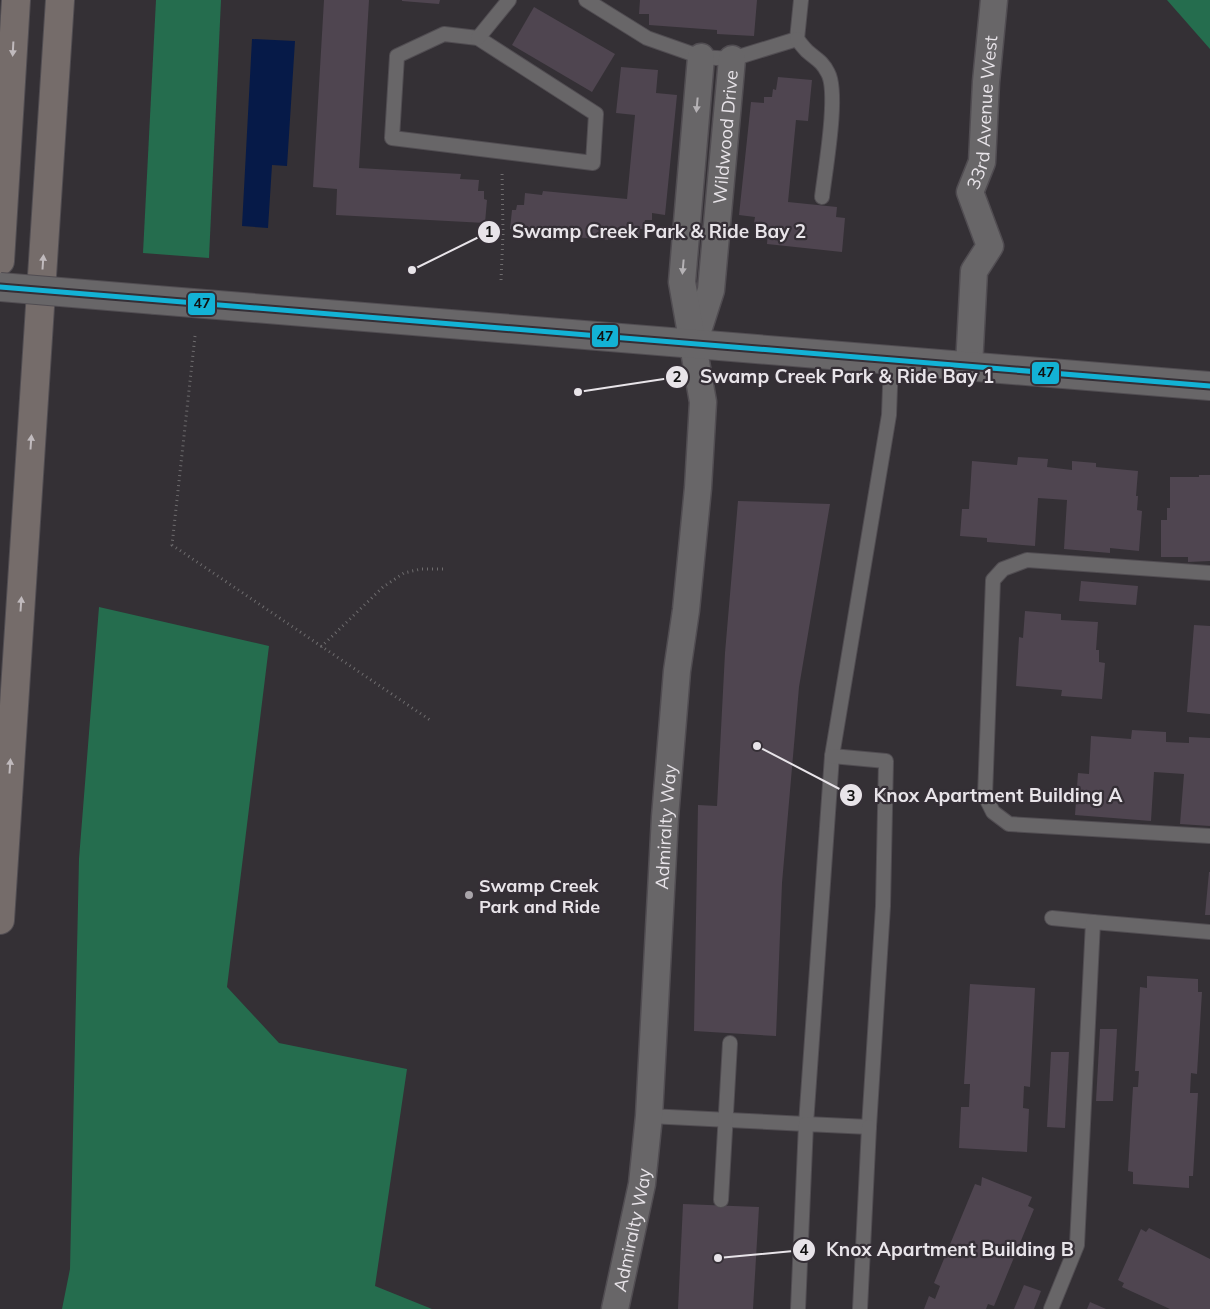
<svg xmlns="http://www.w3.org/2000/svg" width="1210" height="1309" viewBox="0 0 1210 1309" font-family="Mulish,sans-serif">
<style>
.forest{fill:#256d4e}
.water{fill:#061a48}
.building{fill:#4f4550}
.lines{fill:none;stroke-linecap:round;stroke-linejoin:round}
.service-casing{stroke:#514d52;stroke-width:16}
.minor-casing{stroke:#514d52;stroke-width:29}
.secondary-casing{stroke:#514d52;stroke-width:30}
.motorway-casing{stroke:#514d52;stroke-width:30}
.path{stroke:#6e6c6e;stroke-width:3;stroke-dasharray:1 4;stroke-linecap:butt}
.service{stroke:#686668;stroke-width:14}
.minor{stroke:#686668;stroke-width:26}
.secondary{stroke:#686668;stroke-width:28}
.motorway{stroke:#756c6a;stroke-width:28}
.secondary-bridge-casing{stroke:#514d52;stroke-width:30;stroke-linecap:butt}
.secondary-bridge{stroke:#686668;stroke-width:28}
.bus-1-casing{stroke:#352f36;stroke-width:9}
.bus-1{stroke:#13b2d5;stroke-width:5}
.oneway{fill:#c0babd}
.oneway2{fill:#b5b2b5}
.poi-dot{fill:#a9a5aa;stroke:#352f36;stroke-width:2}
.labels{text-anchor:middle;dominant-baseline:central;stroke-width:4.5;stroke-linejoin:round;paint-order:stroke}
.street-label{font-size:18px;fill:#e8e4e9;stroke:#352f36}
.poi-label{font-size:18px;font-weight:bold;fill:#e8e4e9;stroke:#352f36;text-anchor:start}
.leader{fill:none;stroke:#e8e4e9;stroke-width:2}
.callout-dot{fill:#e8e4e9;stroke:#352f36;stroke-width:2}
.mark-label{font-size:15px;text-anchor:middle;font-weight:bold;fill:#111}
.callout-label{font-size:19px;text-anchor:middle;font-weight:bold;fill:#e8e4e9;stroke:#352f36;stroke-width:4.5;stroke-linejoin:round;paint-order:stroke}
.line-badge{stroke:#352f36;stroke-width:2}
.pale-badge-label{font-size:14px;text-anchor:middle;font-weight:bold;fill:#111}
</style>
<rect width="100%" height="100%" fill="#343035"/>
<g class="forest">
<path d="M156,0H221L209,258L143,253Z"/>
<path d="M1167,0H1210V49Z"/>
<path d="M99,607L269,646L227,987L279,1043L407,1069L375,1286L432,1309H62L70,1269L79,859Z"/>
</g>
<path class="water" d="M252,39L295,41L287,166L272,165L268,228L242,226Z"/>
<g class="building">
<path d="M324,0H369L359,168L461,174L460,179L479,180L478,191H484V199L487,200L485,223L336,215L337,189L313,187Z"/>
<path d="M402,0H440L439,4L402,1Z"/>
<path d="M640,0H757L754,36L717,34V30L649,25V14H639Z"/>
<path d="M534,7L615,54L592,92L512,45Z"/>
<path d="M621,67L658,70L656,93L677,95L665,215L652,213V220H645L644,229H640L639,238L608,235V240L552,235V230L540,228V232L510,229L512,210H516L517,205H524L525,193L542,195L543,191L627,199L635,115L616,113Z"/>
<path d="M778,77L812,80L808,121L796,120L788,202L837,207L836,217L845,218L842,252L767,244L768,231L760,230L761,224L754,223L755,217L739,215L751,102L764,103V97H772L773,89L776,90Z"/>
<path d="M1018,457L1048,459L1047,467L1072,470V461L1096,463V467L1138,471L1136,496H1138L1137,510L1142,511L1139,551L1110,548V553L1064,549L1067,500L1038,498L1035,546L987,542V538L960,536L962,509H969L972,461L1017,465Z"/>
<path d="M1199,475H1210V561L1188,562V557H1161V520H1167V508H1170V477H1199Z"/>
<path d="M738,501L830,504L799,687L782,883L776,1036L694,1031L698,805L717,806L725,653Z"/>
<path d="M1081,581L1138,586L1136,605L1079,601Z"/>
<path d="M1025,611L1061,614V620L1098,622L1096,650H1099V662L1105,663L1102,699L1061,696L1062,690L1016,686L1019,637L1023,638Z"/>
<path d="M1194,625L1210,626V714L1187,712Z"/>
<path d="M1132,730L1166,732V742L1189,743V737L1210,738V826L1180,824L1184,774L1154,772L1151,821L1075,815L1078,773L1089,774L1091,736L1131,739Z"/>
<path d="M1209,872H1210V915H1205Z"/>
<path d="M1147,976L1198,979V992H1202L1197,1074L1191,1073L1190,1093H1198L1193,1176H1189V1188L1133,1184V1172L1128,1171L1133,1087H1138L1139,1071H1135L1140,987L1147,988Z"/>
<path d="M970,984L1035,988L1030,1087L1024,1086L1023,1108L1029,1109L1027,1152L959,1148L961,1107H969L970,1084H964Z"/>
<path d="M1100,1029H1117L1113,1101H1096Z"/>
<path d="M1051,1052H1069L1065,1128L1047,1127Z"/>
<path d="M982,1177L1032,1197L1028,1206L1034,1209L994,1306L988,1304L986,1309H924L929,1296L935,1299L940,1286L934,1283L975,1184L981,1186Z"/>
<path d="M683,1204L759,1207L753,1309H678Z"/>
<path d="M1149,1228L1210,1259V1309H1170L1122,1287L1124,1283L1118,1280L1141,1229L1146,1232Z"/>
<path d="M1024,1285L1041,1291L1034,1309H1014Z"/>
<path d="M1090,1302L1106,1309H1087Z"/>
</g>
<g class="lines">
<defs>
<g id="service">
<path d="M586,0L647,38L701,57L732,59L797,39L801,0"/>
<path d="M444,34L478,38L596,114L593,163L392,138L397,56Z"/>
<path d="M478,38L509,0"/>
<path d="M797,39C800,43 803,47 807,51C816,59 822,61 828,73C839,93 825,171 822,197"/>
<path d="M1210,573L1027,560L1003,569L993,580L985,796L993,812L1009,824L1210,836"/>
<path d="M1052,918L1093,922"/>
<path d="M649,1116L806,1124L832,756L889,415L891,360"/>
<path d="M721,1200L730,1043"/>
<path d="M798,1309L806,1124L869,1127L883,906L886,761L832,756"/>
<path d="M860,1309L869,1127"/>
<path d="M1051,1309L1077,1245L1093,922L1210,932"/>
</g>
<g id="minor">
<path id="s1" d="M695,340L711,290L732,59"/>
<path id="s2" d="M969,366L974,271L990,246L970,192L982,162L986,82L994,0"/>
<path id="s3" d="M615,1309L642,1184L649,1116L665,817L677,671L686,610L698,488L703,402L682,282L701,57"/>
</g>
<path id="secondary" d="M156,300L1210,386"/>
<g id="motorway">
<path d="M0,261L16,0"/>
<path d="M0,920L60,0"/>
</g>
</defs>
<use href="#service" class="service-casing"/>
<use href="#minor" class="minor-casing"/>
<use href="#secondary" class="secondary-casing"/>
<use href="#motorway" class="motorway-casing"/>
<g class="path">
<path d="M501,280L503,234L502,171"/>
<path d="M195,336L172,545L430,720"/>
<path d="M321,647L383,587L404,573L421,569H446"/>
</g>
<use href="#service" class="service"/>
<use href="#minor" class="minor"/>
<use href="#secondary" class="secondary"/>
<use href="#motorway" class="motorway"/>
<defs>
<path id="secondary-bridge" d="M0,287L156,300"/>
</defs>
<use href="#secondary-bridge" class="secondary-bridge-casing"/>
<use href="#secondary-bridge" class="secondary-bridge"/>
<defs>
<path id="bus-1" d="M0,287L1210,386"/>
</defs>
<use href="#bus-1" class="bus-1-casing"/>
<use href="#bus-1" class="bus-1"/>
</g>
<defs><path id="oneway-solid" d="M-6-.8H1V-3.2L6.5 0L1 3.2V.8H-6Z" transform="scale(1.25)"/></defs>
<g class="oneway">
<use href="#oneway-solid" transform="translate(13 49) rotate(93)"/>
<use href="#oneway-solid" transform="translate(43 262) rotate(-86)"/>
<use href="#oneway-solid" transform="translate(31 442) rotate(-86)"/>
<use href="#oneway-solid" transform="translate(21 604) rotate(-86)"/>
<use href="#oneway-solid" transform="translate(10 766) rotate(-86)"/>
</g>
<g class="oneway2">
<use href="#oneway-solid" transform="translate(697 105) rotate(95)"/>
<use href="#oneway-solid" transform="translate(683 267) rotate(95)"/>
</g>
<circle class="poi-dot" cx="469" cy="895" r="5"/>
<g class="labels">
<g class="street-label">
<text stroke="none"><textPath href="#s2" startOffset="264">33rd Avenue West</textPath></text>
<text stroke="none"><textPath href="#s1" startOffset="206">Wildwood Drive</textPath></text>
<text stroke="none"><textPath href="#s3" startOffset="486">Admiralty Way</textPath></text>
<text stroke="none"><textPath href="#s3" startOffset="81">Admiralty Way</textPath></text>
</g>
<g class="poi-label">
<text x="479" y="885">Swamp Creek<tspan x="479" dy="21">Park and Ride</tspan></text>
</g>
</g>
<path class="leader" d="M412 270L489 232M578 392L677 377M757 746L851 795M718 1258L804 1250"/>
<g class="callout-dot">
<circle cx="412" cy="270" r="5"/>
<circle cx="578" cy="392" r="5"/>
<circle cx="757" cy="746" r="5"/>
<circle cx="718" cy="1258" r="5"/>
<circle cx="489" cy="232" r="12"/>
<circle cx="677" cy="377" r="12"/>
<circle cx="851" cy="795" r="12"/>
<circle cx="804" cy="1250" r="12"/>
</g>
<g class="mark-label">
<text x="489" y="237">1</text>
<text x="677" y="382">2</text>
<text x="851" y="801">3</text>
<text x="804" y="1255">4</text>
</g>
<g class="callout-label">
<text x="659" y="238">Swamp Creek Park &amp; Ride Bay 2</text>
<text x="847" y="383">Swamp Creek Park &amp; Ride Bay 1</text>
<text x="998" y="802">Knox Apartment Building A</text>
<text x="950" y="1256">Knox Apartment Building B</text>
</g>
<g class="line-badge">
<rect x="187" y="292" width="29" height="24" rx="5" fill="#13b2d5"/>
<rect x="591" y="324" width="28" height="24" rx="5" fill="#13b2d5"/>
<rect x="1031" y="361" width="29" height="24" rx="5" fill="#13b2d5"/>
</g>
<g class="pale-badge-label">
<text x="202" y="308">47</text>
<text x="605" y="341">47</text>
<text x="1046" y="377">47</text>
</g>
</svg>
